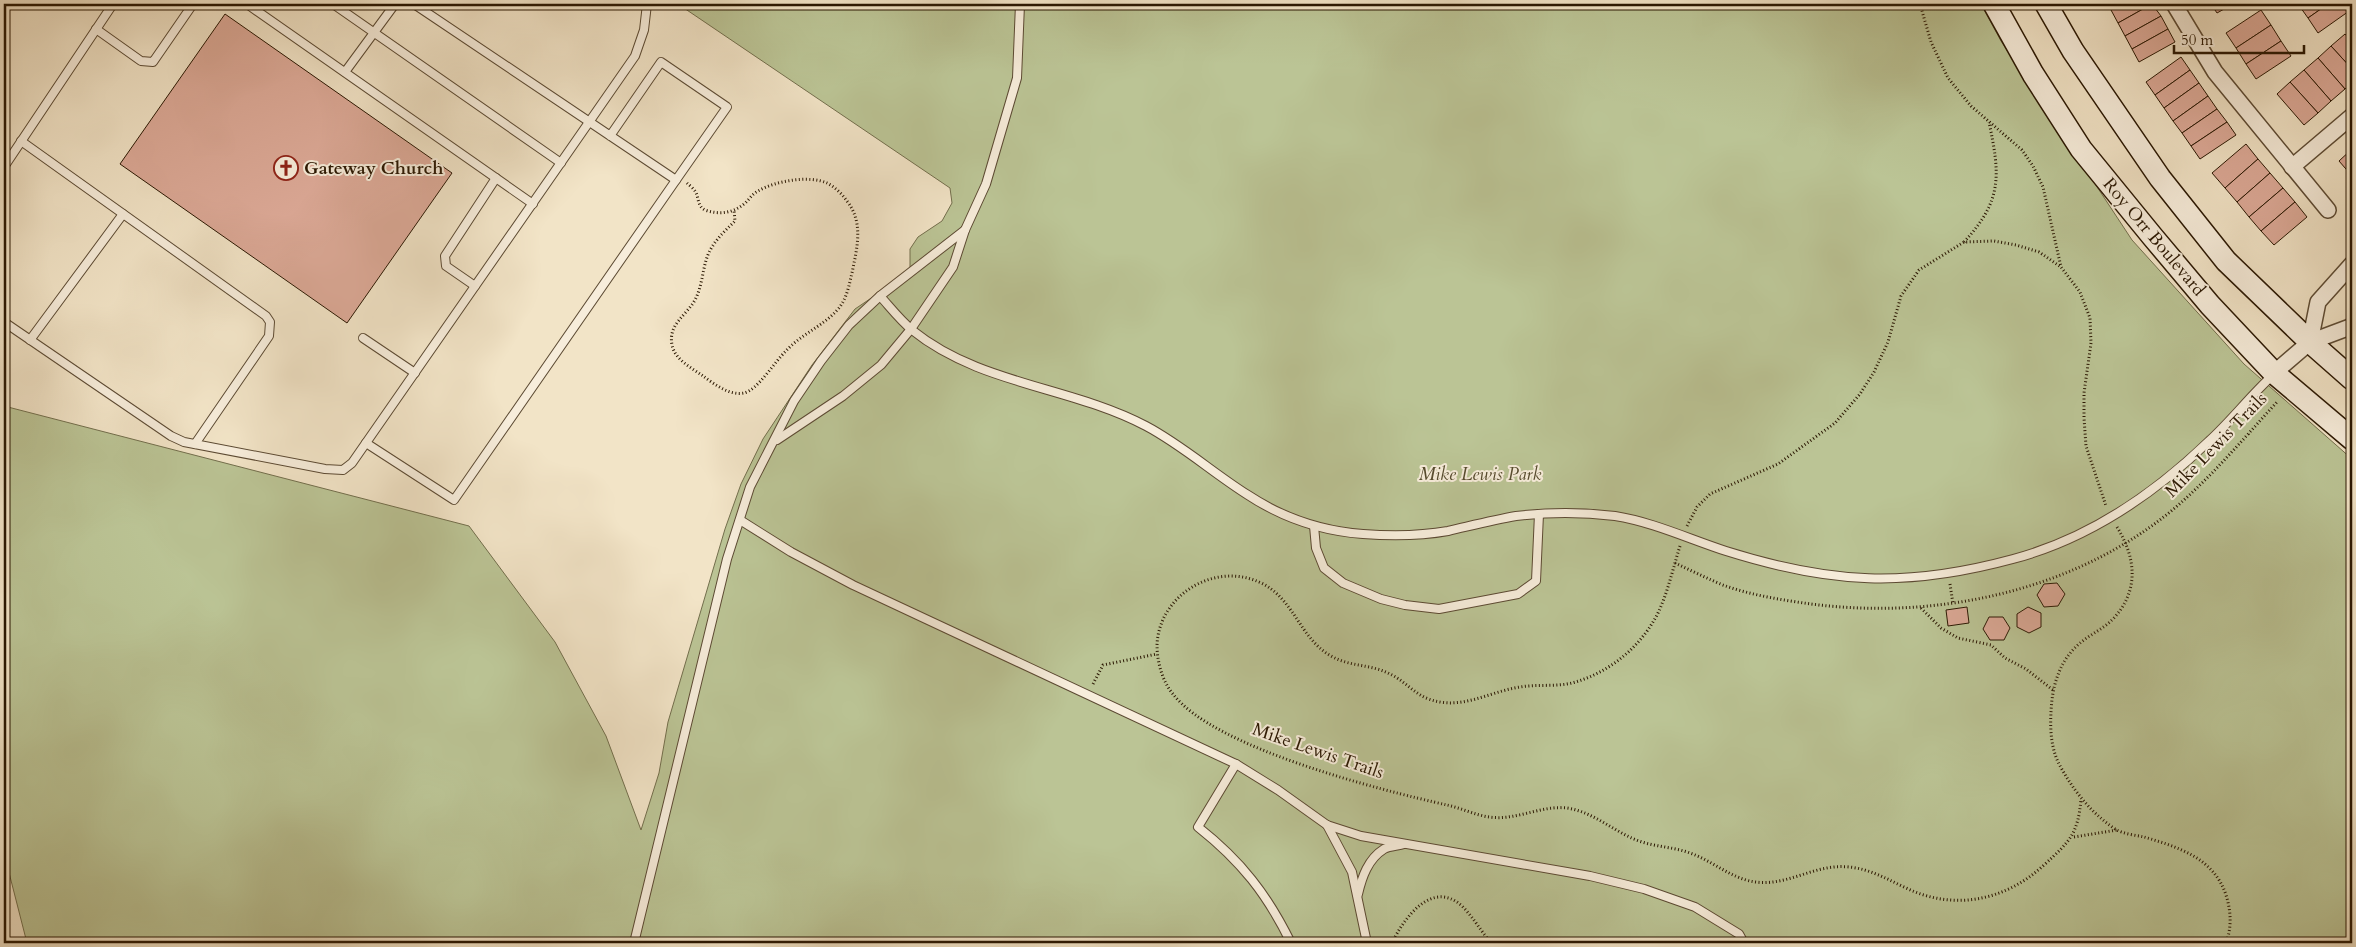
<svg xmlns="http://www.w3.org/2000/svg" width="2356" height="947" viewBox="0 0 2356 947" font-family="Cardo,serif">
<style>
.green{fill:#bbc495;stroke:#726e4c}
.building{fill:#dca997;stroke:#2a1702}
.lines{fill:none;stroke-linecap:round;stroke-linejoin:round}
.lane-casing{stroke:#5c4a33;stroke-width:10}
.street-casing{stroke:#5c4a33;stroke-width:18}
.secondary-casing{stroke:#2a1702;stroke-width:24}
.path{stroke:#2a1702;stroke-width:3;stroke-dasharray:1 2.5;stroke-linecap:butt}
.lane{stroke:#f7eddb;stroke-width:8}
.street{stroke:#f7eddb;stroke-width:15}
.secondary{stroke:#f7eddb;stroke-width:21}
.labels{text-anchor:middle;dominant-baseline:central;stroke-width:4;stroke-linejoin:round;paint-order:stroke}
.poi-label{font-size:18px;font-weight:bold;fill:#2a1702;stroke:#f7eddb;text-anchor:start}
.street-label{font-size:18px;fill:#2a1702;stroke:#f7eddb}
.park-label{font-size:18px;font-style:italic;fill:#564b2e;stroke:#f7eddb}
</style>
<rect width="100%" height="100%" fill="#f2e4c7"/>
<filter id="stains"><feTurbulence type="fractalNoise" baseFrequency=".004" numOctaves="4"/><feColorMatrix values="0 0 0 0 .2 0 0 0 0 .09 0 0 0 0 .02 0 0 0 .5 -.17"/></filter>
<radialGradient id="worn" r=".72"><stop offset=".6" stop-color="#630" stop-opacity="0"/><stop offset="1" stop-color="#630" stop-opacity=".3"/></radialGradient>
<path class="green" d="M678,4H1981L2001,41L2132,240L2244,364L2352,459V943H27L4,853V406L469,526L555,642L606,736L641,830L659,773L668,722L725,529L741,484L763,439L812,365L855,309L910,272V249L918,237L942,221L952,203L950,188Z"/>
<g class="building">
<path d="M2122,4H2152L2118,23L2111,10Z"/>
<path d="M2152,4L2161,16L2125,36L2118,23Z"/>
<path d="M2211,4H2233L2217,13Z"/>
<path d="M2298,4H2328L2308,18Z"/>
<path d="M2328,4H2350L2352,9L2318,33L2308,18Z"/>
<path d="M2261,10L2271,25L2236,48L2226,33Z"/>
<path d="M225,14L452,173L347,323L120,164Z"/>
<path d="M2161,16L2168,29L2132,49L2125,36Z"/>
<path d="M2271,25L2281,41L2246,64L2236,48Z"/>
<path d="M2168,29L2175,42L2139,62L2132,49Z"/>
<path d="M2345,34L2352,42V69L2331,46Z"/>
<path d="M2281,41L2291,56L2256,79L2246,64Z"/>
<path d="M2331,46L2352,69V82L2345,89L2318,58Z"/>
<path d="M2181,57L2190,70L2155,95L2146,82Z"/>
<path d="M2318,58L2345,89L2331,101L2304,70Z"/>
<path d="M2190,70L2199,83L2164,108L2155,95Z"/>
<path d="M2304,70L2331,101L2318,113L2290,82Z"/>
<path d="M2290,82L2318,113L2304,125L2277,94Z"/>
<path d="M2199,83L2208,96L2173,121L2164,108Z"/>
<path d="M2208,96L2217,109L2182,133L2173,121Z"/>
<path d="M2217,109L2227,122L2191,146L2182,133Z"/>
<path d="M2227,122L2236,135L2200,159L2191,146Z"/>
<path d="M2246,144L2258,159L2225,188L2212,173Z"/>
<path d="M2352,149V176L2339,161Z"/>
<path d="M2258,159L2270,173L2237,202L2225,188Z"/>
<path d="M2270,173L2283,188L2249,217L2237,202Z"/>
<path d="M2283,188L2295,202L2261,231L2249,217Z"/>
<path d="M2295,202L2307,217L2274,245L2261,231Z"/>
<path d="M2057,583L2065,594L2058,606L2044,607L2037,595L2044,584Z"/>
<path d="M1967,607L1969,623L1948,626L1946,610Z"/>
<path d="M2028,607L2041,613V627L2029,633L2017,627V614Z"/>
<path d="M1989,617H2003L2010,628L2004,640H1990L1983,629Z"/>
</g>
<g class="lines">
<defs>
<g id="lane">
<path d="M247,4L533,204"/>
<path d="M333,4L561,163"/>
<path d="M414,4L676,180L727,107L661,62L610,136"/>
<path d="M96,29L141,61L153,62L193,4"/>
<path d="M345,72L395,4"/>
<path d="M21,141L266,316L270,322L269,336L195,444"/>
<path d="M4,167L113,4"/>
<path d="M475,286L446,266L445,256L496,178"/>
<path d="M880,296C890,307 900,320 912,330C980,385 1070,386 1146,426C1182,445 1213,473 1248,495C1283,518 1322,531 1363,534C1391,536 1420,536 1448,531C1470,526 1493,520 1516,516C1549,512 1582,512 1615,516C1653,522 1689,539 1726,551C1831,584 1906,588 2013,559C2088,539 2153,495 2209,441C2232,420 2250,396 2273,375"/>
<path d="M4,322L171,436L184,442L325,469L343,470L352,463L635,56L644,30L647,4"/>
<path d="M363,338L415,373"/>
<path d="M30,340L123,214"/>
<path d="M777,440L843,396L881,365L911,329L953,267L965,230L986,184L1017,78L1020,4"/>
<path d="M366,443L454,500L676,180"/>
<path d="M740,520L791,552L853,585L1236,764L1278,790L1327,825L1361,836L1590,876L1644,889L1695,907L1739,934L1744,943"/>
<path d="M1314,526L1316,548L1324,568L1343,583L1381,599L1405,605L1439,609L1518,594L1536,581L1539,514"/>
<path d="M1236,764L1198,827C1241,861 1267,894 1291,943"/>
<path d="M1327,825L1352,872L1367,943"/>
<path d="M1358,894C1362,877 1368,859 1384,849C1389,846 1398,846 1404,844"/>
<path d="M634,943L727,559L750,487L794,401L821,361L849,325L880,296L965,230"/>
</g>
<g id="street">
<path d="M2174,4L2215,72L2328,210"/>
<path d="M2292,167L2352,116"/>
<path d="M2310,342L2318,302L2352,264"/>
<path d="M2274,373L2310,342L2350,327L2352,325"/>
</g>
<g id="secondary">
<path d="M1994,4L2033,74L2081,149L2152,236L2210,305L2274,373L2352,439"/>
<path d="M2046,4L2073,51L2160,178L2226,261L2310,342L2352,379"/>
</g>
</defs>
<use href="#lane" class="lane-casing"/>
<use href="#street" class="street-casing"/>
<use href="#secondary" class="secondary-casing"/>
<g class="path">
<path d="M1920,4L1931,42L1948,78L1971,106L2022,150L2033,166L2043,187L2061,267L2080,292L2090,318L2091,343L2084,393V418L2086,446L2106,506"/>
<path d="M687,183C689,185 693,188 695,191C699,197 697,206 705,210C719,215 733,213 744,204C749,200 752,194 758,191C775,181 809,175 827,183C835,187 842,194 847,201C864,223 857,248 852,273C849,285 847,298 839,308C824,326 801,334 786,351C775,361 758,390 744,393C730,396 714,384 703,376C692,368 675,360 672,345C668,324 686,316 695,300C704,283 702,262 712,247C718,237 727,229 735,221L734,210"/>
<path d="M1964,242C2003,200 2000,175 1989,122"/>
<path d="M1687,526L1697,507L1710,494L1778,464L1835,423L1860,394L1874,372L1888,342L1901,296L1919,270L1964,242L1994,241L2016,245L2039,252L2061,267"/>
<path d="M2117,527C2136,558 2140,591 2112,620C2103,629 2089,635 2079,644C2059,661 2052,687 2051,712C2050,729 2051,748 2059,764C2073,790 2090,812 2115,829C2123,834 2135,835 2144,837C2178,847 2214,858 2226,895C2231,911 2232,927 2226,943"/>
<path d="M1680,546C1673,568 1668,592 1658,613C1641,647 1609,673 1572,683C1555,687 1537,684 1520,687C1487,692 1460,712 1426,698C1413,692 1403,680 1390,674C1371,664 1350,667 1331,656C1299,638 1294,597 1259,582C1214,562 1159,595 1157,645C1157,661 1162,681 1173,694C1214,748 1380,790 1447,805C1461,808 1475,815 1489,817C1516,821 1541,805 1567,808C1594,812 1614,832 1639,841C1656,847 1674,847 1690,853C1710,860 1726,874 1746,880C1783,891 1812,863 1849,867C1870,869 1887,879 1906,888C1954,911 2005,901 2044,865C2069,842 2078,835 2081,799"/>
<path d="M1675,563C1690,570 1706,578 1723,585C1750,595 1782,600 1811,604C1936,620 2071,592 2170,512C2210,479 2243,439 2278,401"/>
<path d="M1950,584L1953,604"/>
<path d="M1921,608L1941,628L1958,638L1991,645L2005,658L2026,669L2053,690"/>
<path d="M1093,684L1103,665L1157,654"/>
<path d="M2074,837L2117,830"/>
<path d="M1392,943C1404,918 1432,879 1462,906C1473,917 1481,931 1491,943"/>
</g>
<use href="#lane" class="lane"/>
<use href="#street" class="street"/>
<use href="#secondary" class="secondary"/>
</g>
<defs>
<symbol id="church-ring" viewBox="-11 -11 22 22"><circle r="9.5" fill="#f7eddb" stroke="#8f2418" stroke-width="1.5"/><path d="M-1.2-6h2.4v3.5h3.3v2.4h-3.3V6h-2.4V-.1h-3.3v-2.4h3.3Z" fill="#8f2418"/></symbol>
</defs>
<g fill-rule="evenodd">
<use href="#church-ring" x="272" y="154" width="28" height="28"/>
</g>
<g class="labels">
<g class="poi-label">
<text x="304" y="168">Gateway Church</text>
</g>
<g class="street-label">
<text transform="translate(2154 237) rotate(50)">Roy Orr Boulevard</text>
<text transform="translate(2216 445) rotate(-46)">Mike Lewis Trails</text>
<text transform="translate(1318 751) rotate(19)">Mike Lewis Trails</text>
</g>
<g class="park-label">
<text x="1480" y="474">Mike Lewis Park</text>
</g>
</g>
<rect width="2356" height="947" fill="none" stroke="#f2e4c7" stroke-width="20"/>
<rect x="5" y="5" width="2346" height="937" fill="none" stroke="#2a1702" stroke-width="2.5"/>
<rect x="10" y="10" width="2336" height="927" fill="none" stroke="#2a1702"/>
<path d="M2174 45v8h130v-8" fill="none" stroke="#2a1702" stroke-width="2.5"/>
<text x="2181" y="45" font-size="15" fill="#2a1702" stroke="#f7eddb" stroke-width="4" paint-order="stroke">50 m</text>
<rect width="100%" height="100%" filter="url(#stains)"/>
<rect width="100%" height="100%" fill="url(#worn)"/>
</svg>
